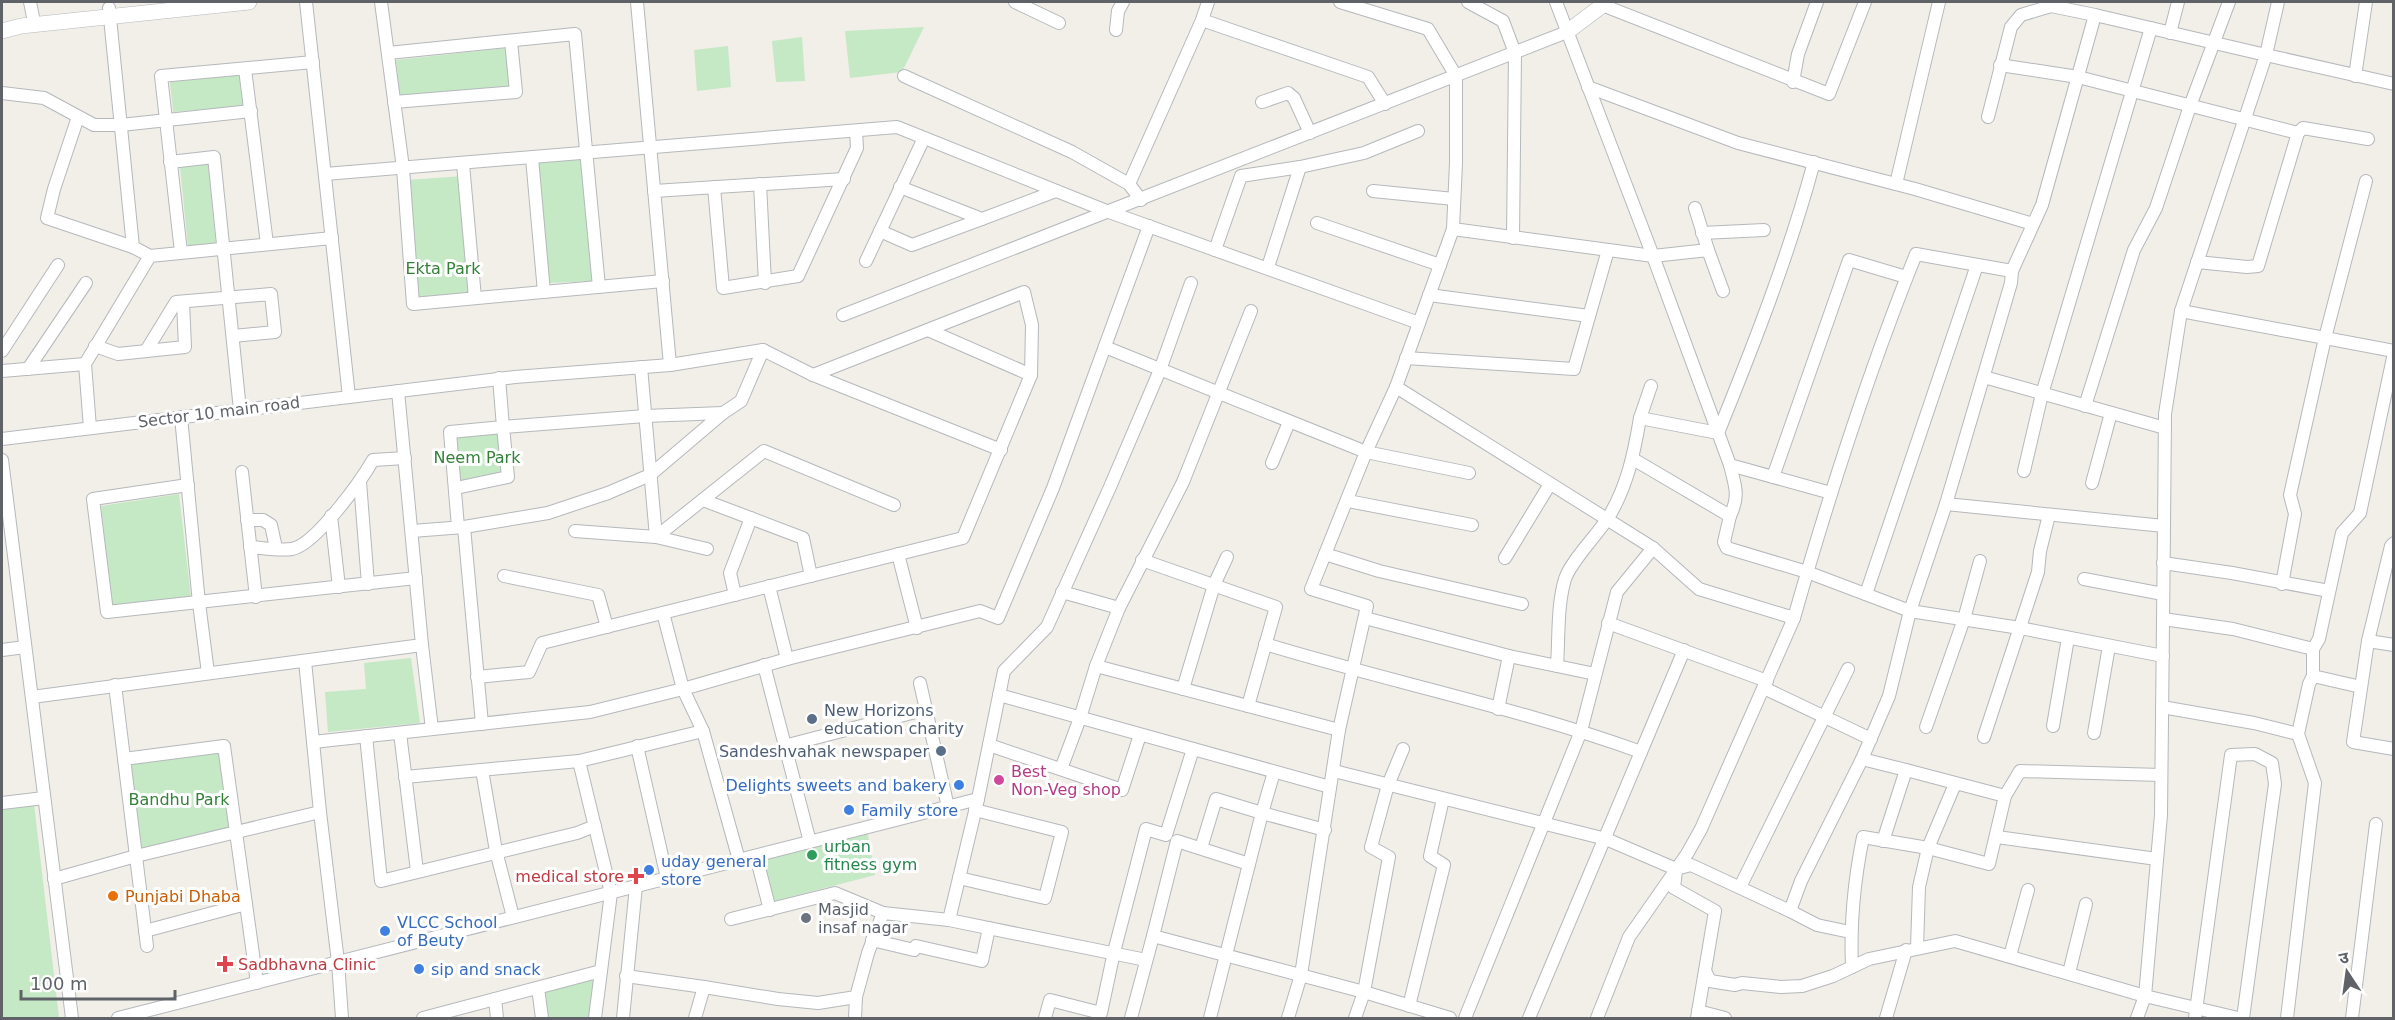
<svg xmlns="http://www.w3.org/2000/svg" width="2395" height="1020" viewBox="0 0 2395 1020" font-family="'DejaVu Sans','Noto Sans Devanagari',sans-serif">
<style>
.green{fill:#c5e8c5}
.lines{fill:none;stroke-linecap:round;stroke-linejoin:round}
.minor-casing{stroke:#b5b8bc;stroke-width:14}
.tertiary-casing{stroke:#b5b8bc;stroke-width:16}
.minor{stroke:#fff;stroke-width:12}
.tertiary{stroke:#fff;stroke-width:15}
.service-dot{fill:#5c6f8a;stroke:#fff;stroke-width:2}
.hotel-dot{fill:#d1479c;stroke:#fff;stroke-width:2}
.shop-dot{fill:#3f7fe0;stroke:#fff;stroke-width:2}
.leisure-dot{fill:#2e9e5b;stroke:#fff;stroke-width:2}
.health-dot{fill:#e0444e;stroke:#fff;stroke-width:2}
.food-dot{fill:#e8710a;stroke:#fff;stroke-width:2}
.worship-dot{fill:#6b7280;stroke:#fff;stroke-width:2}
.labels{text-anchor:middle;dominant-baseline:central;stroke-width:6;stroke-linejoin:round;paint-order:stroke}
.park-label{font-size:16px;fill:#348238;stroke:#fff}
.street-label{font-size:16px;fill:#5f6368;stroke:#fff}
.service-label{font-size:16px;fill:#4e5e75;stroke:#fff;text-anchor:start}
.hotel-label{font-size:16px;fill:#b23c85;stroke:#fff;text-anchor:start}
.shop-label{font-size:16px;fill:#366cbe;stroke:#fff;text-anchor:start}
.leisure-label{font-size:16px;fill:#27864d;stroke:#fff;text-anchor:start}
.health-label{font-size:16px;fill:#be3a42;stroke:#fff;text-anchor:end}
.food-label{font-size:16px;fill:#c56008;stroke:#fff;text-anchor:start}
.worship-label{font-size:16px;fill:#5b616d;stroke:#fff;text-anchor:start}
</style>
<rect width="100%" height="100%" fill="#f1efe8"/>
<g class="green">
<path d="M924,27L902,72L850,78L845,31Z"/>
<path d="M802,37L805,81L776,82L772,41Z"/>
<path d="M728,46L731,87L697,91L694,50Z"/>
<path d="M506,48L511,87L400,96L396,60Z"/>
<path d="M241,75L244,106L173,112L170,82Z"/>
<path d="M581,159L594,281L548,283L538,163Z"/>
<path d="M208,164L216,245L188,247L180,167Z"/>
<path d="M464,176L476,296L416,302L407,180Z"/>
<path d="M499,432L506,475L457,487L452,437Z"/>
<path d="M179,494L191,598L111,605L101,506Z"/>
<path d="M411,658L420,723L328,732L325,692L366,689L364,663Z"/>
<path d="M224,746L236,832L136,856L124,759Z"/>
<path d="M34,804L59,1018H2V808Z"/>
<path d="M867,830L875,875L771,902L762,858Z"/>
<path d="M596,977L592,1018H545L542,991Z"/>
</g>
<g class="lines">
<defs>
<g id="minor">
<path d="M30,2L33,17"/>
<path d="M306,2L349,397"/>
<path d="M381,2L403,168L413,304L663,281"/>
<path d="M637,2L670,365"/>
<path d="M1015,2L1059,23"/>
<path d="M1340,2L1428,29L1456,76V163L1453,229L1396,387L1366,452L1469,473"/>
<path d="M1468,2L1503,21L1515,53L1513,238"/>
<path d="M1556,2L1653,256L1730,465C1735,486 1740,495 1730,516L1633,459"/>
<path d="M2047,2L2051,6L2095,15"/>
<path d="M2278,2L2266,55L2394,84"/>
<path d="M1602,5L1829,94L1865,2"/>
<path d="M109,8L133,247L150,256"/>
<path d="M1202,20L1368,77L1385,104"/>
<path d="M1116,30L1118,11L1123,2"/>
<path d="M2170,33L2178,2"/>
<path d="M388,53L575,34L599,287"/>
<path d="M2000,65L2078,77L2298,133"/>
<path d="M245,69L267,244"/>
<path d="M904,76L1072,152L1129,184L1141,200"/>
<path d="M2355,76L2366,2"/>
<path d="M1793,82L1798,54L1817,2"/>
<path d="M1588,87L1738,143L1915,189L2033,224"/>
<path d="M2,93L44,98L94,125H121L251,111"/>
<path d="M394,102L516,92L511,41"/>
<path d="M1262,102L1288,93L1294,98L1310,133"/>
<path d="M78,117L54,189L47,218L133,247"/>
<path d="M1988,117L2011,27L2021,15L2051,6"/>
<path d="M532,158L544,292"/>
<path d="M170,162L214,157L240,410"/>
<path d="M463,164L475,298"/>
<path d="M325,174L897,127L1109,212L1419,323"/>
<path d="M760,184L765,283"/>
<path d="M1129,184L1202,20L1208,2"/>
<path d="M1896,184L1939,2"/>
<path d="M714,187L723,288L798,276L857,148L856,131"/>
<path d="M900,187L982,219L1056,191"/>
<path d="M654,191L844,179"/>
<path d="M1373,191L1454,199"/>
<path d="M1695,208L1708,250"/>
<path d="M1317,223L1440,265"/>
<path d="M1453,229L1653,256L1708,250L1723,291"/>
<path d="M880,231L912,245L982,219"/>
<path d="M1702,233L1764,230"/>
<path d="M1215,250L1241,176L1300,167L1364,153L1418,131"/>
<path d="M181,252L161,76L313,62"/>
<path d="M866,261L924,138"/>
<path d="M2197,262L2247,267L2258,266L2298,133L2303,128L2368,139"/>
<path d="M1268,267L1300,167"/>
<path d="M1429,295L1589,316"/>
<path d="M2181,311L2394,351"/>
<path d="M843,315L1567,32"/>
<path d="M928,330L1031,375"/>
<path d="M95,346L118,354L185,347L183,302"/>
<path d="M1105,347L1366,452L1311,589L1367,606L1339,730L1301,975L1288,1018"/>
<path d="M2,351L58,265"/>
<path d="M146,351L176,302L271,294L275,332L233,336"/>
<path d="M1406,358L1574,369L1608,250"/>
<path d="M641,367L656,537"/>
<path d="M28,369L86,283"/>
<path d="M2,371L85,364"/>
<path d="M1984,377L2165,428"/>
<path d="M1396,387L1653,548L1699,589L1794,618C1829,495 1868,373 1916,254L2012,271L2042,205L2095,15L2266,55L2181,311L2165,414L2164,526L1946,504L1910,611L1807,572L1727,548L1724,542L1730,516"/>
<path d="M2085,406L2134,250L2156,208L2190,106L2229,2"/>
<path d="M181,417L199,603L208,673"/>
<path d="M1640,418L1651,386"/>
<path d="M90,428L85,364L150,256L332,238"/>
<path d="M2,439L515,377L670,365L763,350L813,375L1001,450"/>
<path d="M2,460L72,1018"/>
<path d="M1272,463L1289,422"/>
<path d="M1730,465L1831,493"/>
<path d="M2024,471L2042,394L2151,28"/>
<path d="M242,472L256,597"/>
<path d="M1773,477L1849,260L1906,277"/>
<path d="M360,482L368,584"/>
<path d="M2092,483L2111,413"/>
<path d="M188,485L93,499L107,612L416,578"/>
<path d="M456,488L508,477L503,427L645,416L723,413"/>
<path d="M703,500L803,538L811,576"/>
<path d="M1348,501L1472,525"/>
<path d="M1946,504L2011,283L2012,271"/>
<path d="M331,516L339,587"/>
<path d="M247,520H263L271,525L276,548"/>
<path d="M458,527L450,432L503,427L499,378"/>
<path d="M464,527L482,724"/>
<path d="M412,531L464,527L548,513L608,493L650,475L723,413L741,401L763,350"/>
<path d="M575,531L656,537L707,549"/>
<path d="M656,537L764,451L894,505"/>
<path d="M250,547C263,548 280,551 292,549C315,545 361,481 373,460L405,458"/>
<path d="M898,554L917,628"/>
<path d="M1325,554L1379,571L1522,604"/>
<path d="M1505,558L1550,484"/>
<path d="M1142,560L1276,607L1248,706"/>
<path d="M2163,563L2232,573L2329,591"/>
<path d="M504,576L598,595L607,627"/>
<path d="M2084,579L2163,594"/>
<path d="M2282,584L2295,514L2290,495L2325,338L2366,181"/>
<path d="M769,586L787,659"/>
<path d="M1062,592L1119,608"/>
<path d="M1866,594L1977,265"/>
<path d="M735,595L730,573L751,518"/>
<path d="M663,613L683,689L703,731L739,860"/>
<path d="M1365,618L1509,656L1557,666C1559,637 1557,606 1565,579C1571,561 1597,535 1608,518C1627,487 1634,454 1640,418L1718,433C1754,344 1789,255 1814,162"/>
<path d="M2163,619L2233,629L2313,649"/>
<path d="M1608,623L1767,681"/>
<path d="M2368,641L2391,546L2394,543"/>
<path d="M1265,644C1390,682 1519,708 1641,752L1684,650"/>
<path d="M422,645L432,729"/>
<path d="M2394,645L2368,641L2353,742L2394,749"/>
<path d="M2,650L25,647"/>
<path d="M305,661L320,812L338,962L342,1018"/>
<path d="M764,665L810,842"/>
<path d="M1096,666L1339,730"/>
<path d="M1557,666L1595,674"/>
<path d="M2313,676L2361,687"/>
<path d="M477,677L529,672L542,643L963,538L1031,375L1032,325L1024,292L813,375"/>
<path d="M920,683L948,807"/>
<path d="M115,685L147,946"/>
<path d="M1764,688L1871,739"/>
<path d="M1183,689L1214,585L1227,557"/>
<path d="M999,695L1330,787"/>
<path d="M32,697L422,645L398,391"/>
<path d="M2162,707L2254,723L2298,734"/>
<path d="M1498,709L1509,656"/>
<path d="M2053,726L2068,638"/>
<path d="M1926,727L1964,619L1980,561"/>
<path d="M400,733L417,871"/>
<path d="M2094,733L2109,646"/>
<path d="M366,736L381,881L577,833L595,826"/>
<path d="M1984,737L2038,572L2040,551L2049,515"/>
<path d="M313,742L590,712L683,689L787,659L980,611L998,618L1053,488L1149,226"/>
<path d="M989,745L1122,790L1140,735"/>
<path d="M637,746L667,878"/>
<path d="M784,746L927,709"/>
<path d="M124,759L224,746L246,904"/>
<path d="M1061,769L1080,718L1096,666L1119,608L1183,482L1251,311"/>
<path d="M482,770L496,851L513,917"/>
<path d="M1906,770L2005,796L1989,864L1928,848L1955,784"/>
<path d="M1334,771L1606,839L1676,869L1691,865L1790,911L1801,881L1862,759"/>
<path d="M405,777L579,761L703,731"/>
<path d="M2005,796L2020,771L2161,775"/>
<path d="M2,803L44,798"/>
<path d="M1997,837L2157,859"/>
<path d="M1883,841L1906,770L1862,759L1889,696L1910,611L2020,628L2163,656"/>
<path d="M1201,848L1216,799L1262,813L1274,772"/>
<path d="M756,856L770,910"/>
<path d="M1676,870L1674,888L1715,911L1697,1018"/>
<path d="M959,878L1045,898L1062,832L975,810"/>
<path d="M54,879L136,856L320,812"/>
<path d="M1740,887L1848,669"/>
<path d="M1790,911L1817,925L1850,932"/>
<path d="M731,919L835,893L883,913"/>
<path d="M949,920L978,799L1004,671L1047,627L1110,487L1160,370L1191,283"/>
<path d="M145,931L246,904L257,983"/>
<path d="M1153,936L1177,841L1249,864"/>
<path d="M872,940L914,950L916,946L982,961L989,928"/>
<path d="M2010,956L2028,890"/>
<path d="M1852,967C1850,922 1854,881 1863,837L1928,848L1919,887L1917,948"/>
<path d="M1705,971L1710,981L1735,985L1742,983L1781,987L1802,986L1833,976L1869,959L1955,941L2145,996L2238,1018"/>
<path d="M2069,973L2086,904"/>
<path d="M626,976L704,987"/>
<path d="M538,988L542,1018"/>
<path d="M495,999L497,1018"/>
<path d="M1409,1006L1444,865L1430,856L1443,799"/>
<path d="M1698,1011L1725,1018"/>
<path d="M118,1018L978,799"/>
<path d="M423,1018L601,971L611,893L579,761"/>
<path d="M595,1018L601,971"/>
<path d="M623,1018L636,886"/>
<path d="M695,1018L704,987L778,999L818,1003L856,997L868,953L883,913L949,920L1146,960"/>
<path d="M855,1018L856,997"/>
<path d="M1045,1018L1050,1000L1101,1013L1114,952L1146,829L1166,835L1193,749"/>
<path d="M1131,1018L1153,936L1364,992L1450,1018"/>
<path d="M1210,1018L1262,813L1325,830"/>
<path d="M1355,1018L1364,992L1389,857L1371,847L1388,785L1403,749"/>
<path d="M1465,1018L1581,731L1617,592L1653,548"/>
<path d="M1529,1018L1641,752"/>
<path d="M1597,1018L1629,937L1687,854L1701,829L1794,618"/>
<path d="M1886,1018L1906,950"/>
<path d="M2137,1018L2145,996L2161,815L2164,526"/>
<path d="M2195,1018L2231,755L2255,754L2272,763L2275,784L2243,1018"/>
<path d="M2287,1018L2315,783L2298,734L2309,684L2313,676V649L2319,639L2342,533L2360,513L2394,353"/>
<path d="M2352,1018L2376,824"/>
</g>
<g id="tertiary">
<path d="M2,31L21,26L249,2"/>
<path d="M1567,32L1607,2"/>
</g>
</defs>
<use href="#minor" class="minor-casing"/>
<use href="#tertiary" class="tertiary-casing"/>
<use href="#minor" class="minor"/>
<use href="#tertiary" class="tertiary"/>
</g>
<g class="service-dot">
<circle cx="812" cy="719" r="6"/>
<circle cx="941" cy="751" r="6"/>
</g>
<circle class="hotel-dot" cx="999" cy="780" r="6"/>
<g class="shop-dot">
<circle cx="959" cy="785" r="6"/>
<circle cx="849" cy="810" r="6"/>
<circle cx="649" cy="870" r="6"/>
<circle cx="385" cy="931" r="6"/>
<circle cx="419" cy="969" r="6"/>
</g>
<circle class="leisure-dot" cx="812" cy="855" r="6"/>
<g class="health-dot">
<path d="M633 867h6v6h6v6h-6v6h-6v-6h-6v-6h6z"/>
<path d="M222 955h6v6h6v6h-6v6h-6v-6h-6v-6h6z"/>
</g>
<circle class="food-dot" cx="113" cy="896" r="6"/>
<circle class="worship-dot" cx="806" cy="918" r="6"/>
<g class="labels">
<g class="park-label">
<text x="443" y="268">Ekta Park</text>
<text x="477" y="457">Neem Park</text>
<text x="179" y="799">Bandhu Park</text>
</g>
<g class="street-label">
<text transform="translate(219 412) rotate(-7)">Sector 10 main road</text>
</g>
<g class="service-label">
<text x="824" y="710">New Horizons<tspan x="824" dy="18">education charity</tspan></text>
<text x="929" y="751" text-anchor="end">Sandeshvahak newspaper</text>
</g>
<g class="hotel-label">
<text x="1011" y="771">Best<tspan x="1011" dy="18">Non-Veg shop</tspan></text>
</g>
<g class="shop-label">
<text x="947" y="785" text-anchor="end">Delights sweets and bakery</text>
<text x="861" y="810">Family store</text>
<text x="661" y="861">uday general<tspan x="661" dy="18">store</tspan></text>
<text x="397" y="922">VLCC School<tspan x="397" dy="18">of Beuty</tspan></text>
<text x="431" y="969">sip and snack</text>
</g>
<g class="leisure-label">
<text x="824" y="846">urban<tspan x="824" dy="18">fitness gym</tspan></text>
</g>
<g class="health-label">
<text x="624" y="876">medical store</text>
<text x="238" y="964" text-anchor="start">Sadbhavna Clinic</text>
</g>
<g class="food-label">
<text x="125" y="896">Punjabi Dhaba</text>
</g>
<g class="worship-label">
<text x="818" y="909">Masjid<tspan x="818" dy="18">insaf nagar</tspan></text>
</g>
</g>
<rect width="2395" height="1020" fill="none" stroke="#5f6368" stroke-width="6"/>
<g transform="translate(2347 972) rotate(347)" stroke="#ffffff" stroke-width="4.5" paint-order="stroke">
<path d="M0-4.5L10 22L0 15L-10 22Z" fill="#5f6368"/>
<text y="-9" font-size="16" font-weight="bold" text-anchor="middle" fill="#5f6368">उ</text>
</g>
<path d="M21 990v9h154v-9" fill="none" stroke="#5f6368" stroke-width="3"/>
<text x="30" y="990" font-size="18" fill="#5f6368" stroke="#ffffff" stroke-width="4.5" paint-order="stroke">100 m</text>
</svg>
